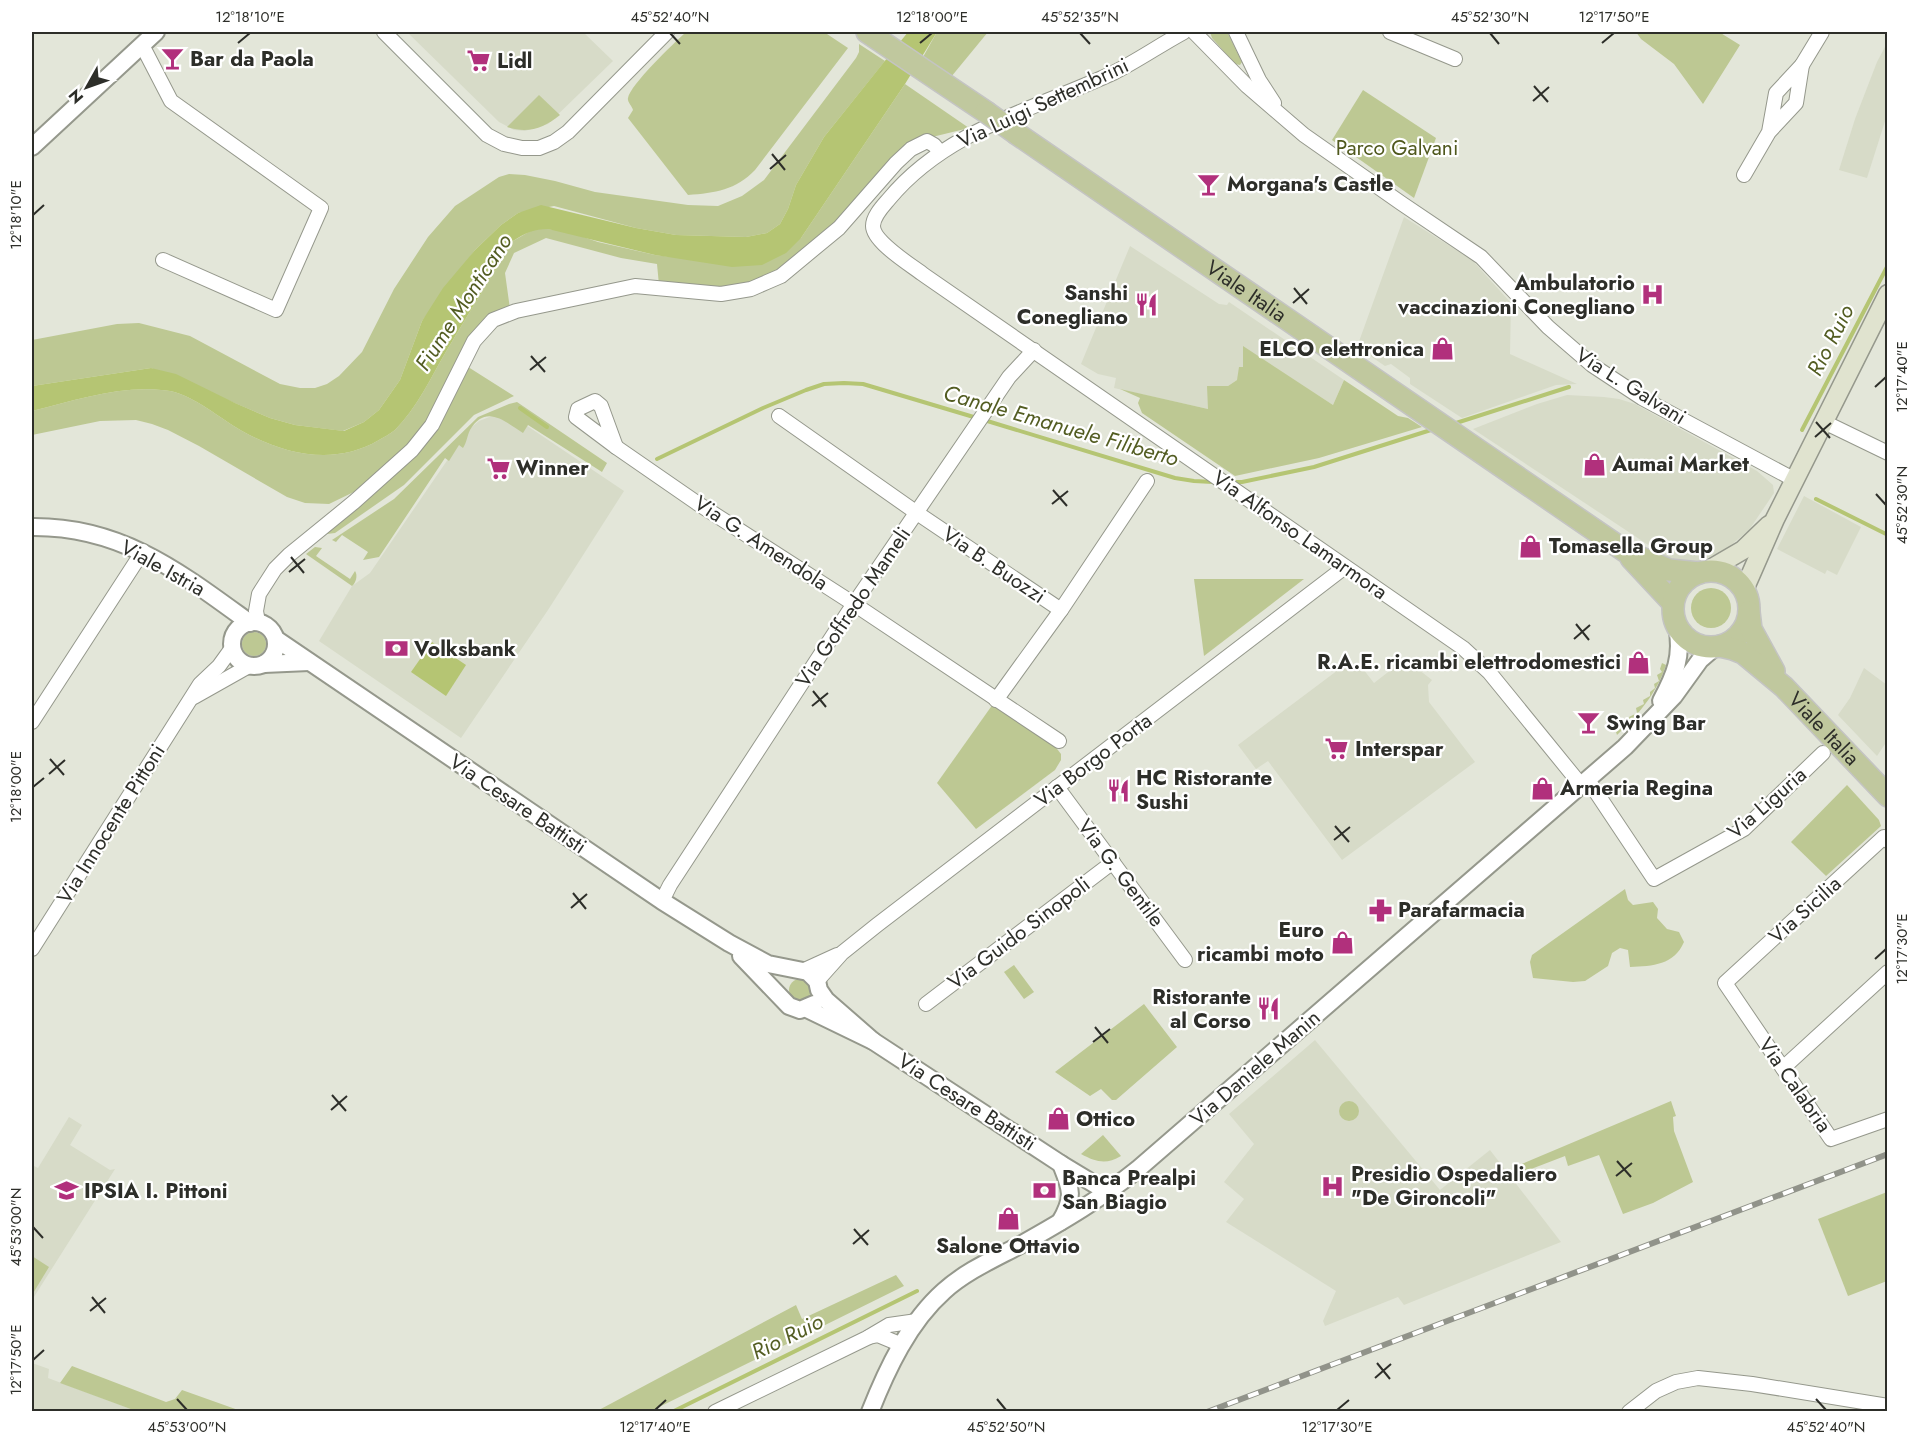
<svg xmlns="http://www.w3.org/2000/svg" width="1919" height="1443" viewBox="0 0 1919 1443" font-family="Jost,sans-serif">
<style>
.built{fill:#d7dbc8}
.green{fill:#bdc893}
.water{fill:#b5c573}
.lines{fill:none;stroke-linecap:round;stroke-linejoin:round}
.stream{stroke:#b5c573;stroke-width:4}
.minor-casing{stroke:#95988c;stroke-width:16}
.tertiary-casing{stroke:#95988c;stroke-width:20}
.secondary-casing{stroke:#95988c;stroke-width:21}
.primary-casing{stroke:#c4c4c3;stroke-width:24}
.minor{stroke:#fff;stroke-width:14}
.tertiary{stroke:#fff;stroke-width:16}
.secondary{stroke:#e0e3cf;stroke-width:18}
.primary{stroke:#c0c89e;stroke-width:21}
.rail-casing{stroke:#91938a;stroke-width:6}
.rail{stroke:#fff;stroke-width:4;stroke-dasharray:11;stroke-linecap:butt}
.primary-bridge-casing{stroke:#c4c4c3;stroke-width:24;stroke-linecap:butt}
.primary-bridge{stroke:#c0c89e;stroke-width:21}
.ticks{fill:none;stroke:#2d2e29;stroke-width:2}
.labels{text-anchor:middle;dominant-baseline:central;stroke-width:4.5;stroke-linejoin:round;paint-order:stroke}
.poi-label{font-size:21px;font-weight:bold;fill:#2d2e29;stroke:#fff;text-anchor:start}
.street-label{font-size:21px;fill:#2d2e29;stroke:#fff}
.park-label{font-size:21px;fill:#4f581d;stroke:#fff}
.water-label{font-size:22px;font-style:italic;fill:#535d22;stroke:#fff}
.neatline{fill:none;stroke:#2d2e29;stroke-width:2}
.ticks-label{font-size:15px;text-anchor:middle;fill:#2d2e29}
</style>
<rect width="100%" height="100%" fill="#e3e6d9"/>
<g class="built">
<path d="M407,32H583L613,61L548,124L525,131L514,130L499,122Z"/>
<path d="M1887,43V115L1867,178L1839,170L1855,119L1877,62Z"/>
<path d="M1404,217L1472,260L1511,303L1510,354L1577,384L1556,385L1462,418L1410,384V378L1391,364L1385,366L1357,347Z"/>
<path d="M1130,246L1219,304L1227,305L1229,302L1344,380L1333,405L1243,347V367L1237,380L1228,386L1208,409L1114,388L1116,378L1098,374L1081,364Z"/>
<path d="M1567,395L1604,397L1619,399L1635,404L1757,471L1773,485L1774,493L1749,530L1725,550L1703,560L1689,562L1668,558L1473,429L1537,404Z"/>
<path d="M505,411L624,491L548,610L461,738L319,641L352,586L370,573L468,430L479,421Z"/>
<path d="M1804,496L1861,527L1837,575L1827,570L1825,574L1777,549Z"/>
<path d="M1405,659L1432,680L1428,685L1429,702L1475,762L1342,860L1268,761L1256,769L1238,745L1350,661L1357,670L1363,669L1374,683Z"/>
<path d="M1864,668L1887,685V741L1877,756L1838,715L1850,698Z"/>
<path d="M1315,1040L1440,1190L1490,1150L1561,1242L1404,1305L1398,1297L1325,1326L1323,1321L1336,1291L1226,1222L1244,1199L1224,1182L1254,1144L1229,1114Z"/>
<path d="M69,1117L82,1125L70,1145L110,1170L115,1169L32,1300V1165L38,1168Z"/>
<path d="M32,1363L49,1369L48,1378L136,1411H32Z"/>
</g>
<g class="green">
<path d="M686,32H824L848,48L755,170C736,190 715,193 688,195L628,118L633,110C632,106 627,102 628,98C630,85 674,43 686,32Z"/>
<path d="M937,32H988L951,77L923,57Z"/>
<path d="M1210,32H1227L1242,62L1240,65L1235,64L1212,38Z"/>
<path d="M1636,32H1719L1740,45L1703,104L1674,64L1641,39Z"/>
<path d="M859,44L885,61L824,137L796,185L788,209L780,224L767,233L746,237L676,235L636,228L554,206L518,213L501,225L475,250L422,321L400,380L379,410L364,422L343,431L295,425L270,418L151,368L32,386V340L117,324L139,323L190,336L280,384L300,388H315L327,384L339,376L362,352L394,289L428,237L455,206L499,177L509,174L525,175L555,181L595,192L688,205L718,206L742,196L764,180L856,58L859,52Z"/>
<path d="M905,84L969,128L928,138L799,260L744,288L659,285L657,264L621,258L546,238L514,253L505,273L510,309L500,312L422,434L360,489L329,504L305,503L287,497L199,446L168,430L152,424L136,420L100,421L32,435V411C77,400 123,384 170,391C193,395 221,419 242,431C285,455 335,466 379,440C384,437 390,434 395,430C417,408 431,377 447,350C468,314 491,278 513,241L534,229H548L566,231L598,242L655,255L681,258L801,238Z"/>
<path d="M1363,90L1436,138L1414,198L1332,140Z"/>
<path d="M539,95L560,115C544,128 528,134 507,127Z"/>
<path d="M1243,346L1333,405L1344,380L1398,416L1408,418L1422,427L1319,458L1235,476L1142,413L1138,403L1140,398L1120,389L1208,409L1207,386H1228L1237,380L1239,367H1243Z"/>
<path d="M465,365L514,396L474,415L404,485L335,533L327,534L326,533L414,454Z"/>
<path d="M517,402L607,463L602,472L528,425L523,433C504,421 486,404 470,430C467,436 467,442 463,448L459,445L449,461L445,458L379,557L363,560L368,552L342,535L336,542L332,540L394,499L478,417L509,404Z"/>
<path d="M315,547L322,548L316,556L350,579L355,571C358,575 356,583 352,586L306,554Z"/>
<path d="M1194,579H1304L1204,656Z"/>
<circle cx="1711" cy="608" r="20"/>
<circle cx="254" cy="644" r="12"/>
<path d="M1662,663L1666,665C1657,693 1638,715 1617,735L1616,732L1630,721L1629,717L1637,713L1636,708L1644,704L1643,700L1650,696V692L1655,688L1654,684L1659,681L1657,675L1662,672L1660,669Z"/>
<path d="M993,704L1054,745L1061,754V760L1055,770L976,829L937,783Z"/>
<path d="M1847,785L1879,820L1881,826L1826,876L1791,842Z"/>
<path d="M1625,889L1628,900L1633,905L1653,902L1658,909L1657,918L1667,929L1679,932L1684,942C1674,965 1653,966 1630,967L1628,950L1620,948L1612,953L1608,966L1585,981L1573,982L1533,978L1530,962L1532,955Z"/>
<path d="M1014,965L1034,992L1024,999L1004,972Z"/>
<circle cx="800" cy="990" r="11"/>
<path d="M1144,1004L1177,1047L1116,1100H1112L1101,1089L1090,1096L1055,1072Z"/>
<path d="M1671,1101L1676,1116L1673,1117L1674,1131L1693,1182L1653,1203L1623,1214L1599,1155L1568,1166L1565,1156L1521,1173L1517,1166Z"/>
<circle cx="1349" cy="1111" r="10"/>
<path d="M1103,1135L1121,1156C1106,1165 1096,1162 1081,1154Z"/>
<path d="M1887,1192V1281L1848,1296L1818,1219Z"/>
<path d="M32,1256L49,1267L32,1295Z"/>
<path d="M896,1275L904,1286L651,1411H597L796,1305L802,1319Z"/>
<path d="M72,1366L166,1402L175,1399L182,1390L241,1411H136L60,1383Z"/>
</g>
<g class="water">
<path d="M908,32H937L905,84L801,238L786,253L762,265L732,267L655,255L548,229C534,229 525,233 513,241C491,278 468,314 447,350C431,377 417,408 395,430C390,434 384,437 379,440C335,466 285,455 242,431C221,419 193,395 170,391C123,384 77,400 32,411V386L151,368L176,374L235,403L270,418L295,425L344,431L364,422L379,410L400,380L422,321L443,288L475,250L501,225L518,213L541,205L636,228L676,235L746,237L767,233L780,224L788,209L796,185L824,137Z"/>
<path d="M432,642L466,665L446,696L411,672Z"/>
</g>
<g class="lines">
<g class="stream">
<path d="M520,408L547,427"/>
<path d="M984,420L1175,478L1194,481L1213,482"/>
<path d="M1453,424L1569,387"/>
<path d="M1802,430L1888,265"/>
<path d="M657,459L763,408L806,390L824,384L844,383L863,384L977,418"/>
<path d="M1230,482H1242L1314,467L1434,429"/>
<path d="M1816,499L1888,535"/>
<path d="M672,1412L917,1291"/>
</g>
<defs>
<g id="minor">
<path d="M384,32L487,135L504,144L522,148H539L554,142L568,132L667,32"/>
<path d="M1184,32C1160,45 1137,61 1113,73C1035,109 946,130 889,199C883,206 873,216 873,226C873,242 911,265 924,275L1463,648L1489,672L1581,785"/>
<path d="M1194,32L1247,86L1304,135L1401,203L1481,257L1548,327L1592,365L1642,398L1795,480"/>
<path d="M1236,32L1259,80L1274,103"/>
<path d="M1390,32L1455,59"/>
<path d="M142,45L171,101L321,208L276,310L163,260"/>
<path d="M1802,65L1822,32"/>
<path d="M1744,175L1769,132L1796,103L1802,65L1776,93L1769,132"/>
<path d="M595,401L601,406L616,447L576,417L578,409Z"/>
<path d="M779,416L917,513L1061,610"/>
<path d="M1824,422L1888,453"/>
<path d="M616,447L697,503L854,604L1059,741"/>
<path d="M258,622L256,611L259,594L275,569L289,555L354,502L412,450L432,425L474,341L493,320L516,311L635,286L721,294L751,289L767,282L781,276L839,228L896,163L911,149L927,141L934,145L940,152"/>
<path d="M194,697L249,666"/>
<path d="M996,700L1061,610L1147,481"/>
<path d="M32,722L143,551"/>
<path d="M1588,780L1654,879L1744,829L1823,753"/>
<path d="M1057,787L1185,960"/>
<path d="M1888,841L1884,837L1725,983L1831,1139L1888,1119"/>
<path d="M662,901L670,885L847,614L1009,377L1034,350"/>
<path d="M32,949L200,684L219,666L232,648"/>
<path d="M802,971L837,955"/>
<path d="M817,981L842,953L877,925L1345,567"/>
<path d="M926,1004L1113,862"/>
<path d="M1783,1068L1888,972"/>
<path d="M869,1337L878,1335L902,1345"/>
<path d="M715,1412L867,1338L889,1325L917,1321"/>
<path d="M1629,1412L1656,1391L1676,1382L1698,1378L1752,1384L1888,1406"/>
</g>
<g id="tertiary">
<path d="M32,147L156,32"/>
<path d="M32,527C122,526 181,573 250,623"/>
<circle cx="254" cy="644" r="22"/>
<path d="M276,639L662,901L729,943L768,964L808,972L817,981L819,990L826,1000L873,1041"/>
<path d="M264,664L309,662"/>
<path d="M1661,701C1675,675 1683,656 1677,626"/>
<path d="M741,956L789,1006L800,1010L814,1004"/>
<path d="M807,1009L873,1041L1061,1164L1109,1193"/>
<path d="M1060,1222C1075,1197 1071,1189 1061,1164"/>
<path d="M870,1412C887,1369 909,1322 944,1291C966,1271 996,1258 1022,1244C1063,1221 1102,1198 1138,1169L1625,747L1674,696L1700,660L1715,647"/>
</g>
<g id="secondary">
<path d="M1707,571L1743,550L1769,525"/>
<path d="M1744,590L1775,519L1888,294"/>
</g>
<g id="primary">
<path d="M867,32L986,112"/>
<path id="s1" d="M1017,134L1625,551L1669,570L1699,573"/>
<path d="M1631,558L1673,603"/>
<circle cx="1711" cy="609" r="38"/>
<path d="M1749,612L1751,629L1774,671"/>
<path id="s2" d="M1720,646L1733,649L1743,653L1784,687L1888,796"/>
</g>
</defs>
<use href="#minor" class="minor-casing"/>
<use href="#tertiary" class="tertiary-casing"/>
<use href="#secondary" class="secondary-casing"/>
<use href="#primary" class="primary-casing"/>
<use href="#minor" class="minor"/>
<use href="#tertiary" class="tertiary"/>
<use href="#secondary" class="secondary"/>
<use href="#primary" class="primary"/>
<defs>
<path id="rail" d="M1207,1412L1888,1154"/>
</defs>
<use href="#rail" class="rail-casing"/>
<use href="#rail" class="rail"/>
<defs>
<path id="primary-bridge" d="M986,112L1017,134"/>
</defs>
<use href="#primary-bridge" class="primary-bridge-casing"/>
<use href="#primary-bridge" class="primary-bridge"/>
</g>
<path class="ticks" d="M670,33L680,44M1080,33L1090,44M1490,33L1499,44M238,43L250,33M920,43L932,33M1602,43L1614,33M1534,86L1548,102M1533,101L1549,87M772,154L785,170M770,169L786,155M33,215L44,205M1294,288L1307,304M1293,303L1309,289M531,356L545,372M530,370L546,357M1875,387L1886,377M1816,422L1830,438M1815,437L1831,423M1053,490L1067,506M1876,494L1886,505M1052,504L1068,491M291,557L304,573M289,572L305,559M1576,624L1589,640M1574,639L1590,625M813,691L826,707M812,706L828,693M50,759L64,775M49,774L65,760M33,787L44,778M1335,826L1349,842M1334,840L1350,827M573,893L586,909M571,908L587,894M1875,959L1886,949M1095,1027L1108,1043M1093,1042L1110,1029M332,1095L346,1111M331,1110L347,1096M1617,1161L1631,1177M1616,1176L1632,1163M33,1227L43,1238M854,1229L868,1245M853,1244L869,1230M92,1297L105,1313M90,1311L106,1298M33,1360L44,1350M1377,1363L1390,1379M1375,1378L1391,1364M177,1399L187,1410M997,1399L1006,1410M1816,1399L1826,1410M655,1410L666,1400M1337,1410L1349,1400"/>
<defs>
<symbol id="bar-bare" viewBox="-9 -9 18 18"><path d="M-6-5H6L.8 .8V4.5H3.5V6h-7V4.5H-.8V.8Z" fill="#b1307c" stroke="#fff" stroke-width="2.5" paint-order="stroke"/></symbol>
<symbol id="supermarket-bare" viewBox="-9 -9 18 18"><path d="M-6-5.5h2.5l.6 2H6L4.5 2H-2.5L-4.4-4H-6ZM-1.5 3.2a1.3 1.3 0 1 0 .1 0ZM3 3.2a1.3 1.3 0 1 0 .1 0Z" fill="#b1307c" stroke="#fff" stroke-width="2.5" paint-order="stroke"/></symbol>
<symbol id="hospital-bare" viewBox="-9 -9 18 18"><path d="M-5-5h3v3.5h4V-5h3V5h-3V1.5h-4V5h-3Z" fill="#b1307c" stroke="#fff" stroke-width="2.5" paint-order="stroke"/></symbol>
<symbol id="restaurant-bare" viewBox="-9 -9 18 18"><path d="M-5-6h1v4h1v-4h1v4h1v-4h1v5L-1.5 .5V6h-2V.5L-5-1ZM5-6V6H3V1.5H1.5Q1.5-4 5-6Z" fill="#b1307c" stroke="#fff" stroke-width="2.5" paint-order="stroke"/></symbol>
<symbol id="shop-bare" viewBox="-9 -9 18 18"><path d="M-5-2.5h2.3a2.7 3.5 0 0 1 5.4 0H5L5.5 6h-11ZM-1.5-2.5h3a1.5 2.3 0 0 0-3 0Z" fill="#b1307c" stroke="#fff" stroke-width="2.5" paint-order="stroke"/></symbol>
<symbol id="bank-bare" viewBox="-9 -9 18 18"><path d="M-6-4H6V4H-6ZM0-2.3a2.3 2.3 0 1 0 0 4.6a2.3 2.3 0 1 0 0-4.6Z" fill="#b1307c" stroke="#fff" stroke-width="2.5" paint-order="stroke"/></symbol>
<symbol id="pharmacy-bare" viewBox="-9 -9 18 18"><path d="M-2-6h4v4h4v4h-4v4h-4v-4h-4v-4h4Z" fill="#b1307c" stroke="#fff" stroke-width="2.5" paint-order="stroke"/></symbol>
<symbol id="school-bare" viewBox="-9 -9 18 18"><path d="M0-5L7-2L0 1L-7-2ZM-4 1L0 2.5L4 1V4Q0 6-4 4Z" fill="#b1307c" stroke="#fff" stroke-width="2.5" paint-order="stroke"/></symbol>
</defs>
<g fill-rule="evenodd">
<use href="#bar-bare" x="156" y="42" width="33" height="33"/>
<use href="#supermarket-bare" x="462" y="44" width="33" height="33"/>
<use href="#bar-bare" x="1192" y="168" width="33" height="33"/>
<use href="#hospital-bare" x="1636" y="278" width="33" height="33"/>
<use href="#restaurant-bare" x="1130" y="288" width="33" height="33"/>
<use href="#shop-bare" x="1426" y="332" width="33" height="33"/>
<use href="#shop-bare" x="1578" y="448" width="33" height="33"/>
<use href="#supermarket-bare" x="482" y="452" width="33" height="33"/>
<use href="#shop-bare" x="1514" y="530" width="33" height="33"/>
<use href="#bank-bare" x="380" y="632" width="33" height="33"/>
<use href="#shop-bare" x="1622" y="646" width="33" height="33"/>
<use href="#bar-bare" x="1572" y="706" width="33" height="33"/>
<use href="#supermarket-bare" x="1320" y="732" width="33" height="33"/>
<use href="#shop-bare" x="1526" y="772" width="33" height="33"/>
<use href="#restaurant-bare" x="1102" y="774" width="33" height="33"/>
<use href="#pharmacy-bare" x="1364" y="894" width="33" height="33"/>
<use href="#shop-bare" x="1326" y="926" width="33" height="33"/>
<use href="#restaurant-bare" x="1252" y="992" width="33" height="33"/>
<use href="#shop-bare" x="1042" y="1102" width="33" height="33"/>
<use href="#hospital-bare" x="1316" y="1170" width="33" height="33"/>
<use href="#bank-bare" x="1028" y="1174" width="33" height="33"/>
<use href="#school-bare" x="50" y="1174" width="33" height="33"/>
<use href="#shop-bare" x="992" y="1202" width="33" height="33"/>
</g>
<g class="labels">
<g class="poi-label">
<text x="190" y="59">Bar da Paola</text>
<text x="497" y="61">Lidl</text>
<text x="1227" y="184">Morgana's Castle</text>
<text x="1635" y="283" text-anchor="end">Ambulatorio<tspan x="1635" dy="24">vaccinazioni Conegliano</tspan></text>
<text x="1128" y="293" text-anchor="end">Sanshi<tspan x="1128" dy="24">Conegliano</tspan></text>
<text x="1424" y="349" text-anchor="end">ELCO elettronica</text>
<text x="1612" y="464">Aumai Market</text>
<text x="516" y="468">Winner</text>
<text x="1549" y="546">Tomasella Group</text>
<text x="414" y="649">Volksbank</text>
<text x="1621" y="662" text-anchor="end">R.A.E. ricambi elettrodomestici</text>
<text x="1606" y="723">Swing Bar</text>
<text x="1355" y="749">Interspar</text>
<text x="1136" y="778">HC Ristorante<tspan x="1136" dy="24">Sushi</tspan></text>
<text x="1560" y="788">Armeria Regina</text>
<text x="1398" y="910">Parafarmacia</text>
<text x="1324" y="930" text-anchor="end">Euro<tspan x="1324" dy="24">ricambi moto</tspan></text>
<text x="1251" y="997" text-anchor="end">Ristorante<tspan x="1251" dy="24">al Corso</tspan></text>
<text x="1076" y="1119">Ottico</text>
<text x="1351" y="1174">Presidio Ospedaliero<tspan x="1351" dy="24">"De Gironcoli"</tspan></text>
<text x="1062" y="1178">Banca Prealpi<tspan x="1062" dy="24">San Biagio</tspan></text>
<text x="84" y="1191">IPSIA I. Pittoni</text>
<text x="1008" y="1246" text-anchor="middle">Salone Ottavio</text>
</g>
<g class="street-label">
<text transform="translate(1043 103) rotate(-25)">Via Luigi Settembrini</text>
<text stroke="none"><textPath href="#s1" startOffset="278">Viale Italia</textPath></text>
<text transform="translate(1631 386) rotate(32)">Via L. Galvani</text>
<text transform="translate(1300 535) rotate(35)">Via Alfonso Lamarmora</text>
<text transform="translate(761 543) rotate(33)">Via G. Amendola</text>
<text transform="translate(994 565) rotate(34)">Via B. Buozzi</text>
<text transform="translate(163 568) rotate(29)">Viale Istria</text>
<text transform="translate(853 607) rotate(-56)">Via Goffredo Mameli</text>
<text stroke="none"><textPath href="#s2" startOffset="135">Viale Italia</textPath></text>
<text transform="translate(1093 760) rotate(-37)">Via Borgo Porta</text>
<text transform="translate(1767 803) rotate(-41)">Via Liguria</text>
<text transform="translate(518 804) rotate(34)">Via Cesare Battisti</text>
<text transform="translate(111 824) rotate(-58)">Via Innocente Pittoni</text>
<text transform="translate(1121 873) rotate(53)">Via G. Gentile</text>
<text transform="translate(1805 910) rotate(-42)">Via Sicilia</text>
<text transform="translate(1019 933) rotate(-37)">Via Guido Sinopoli</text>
<text transform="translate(1255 1068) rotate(-41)">Via Daniele Manin</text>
<text transform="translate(1795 1085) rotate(55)">Via Calabria</text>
<text transform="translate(967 1102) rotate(33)">Via Cesare Battisti</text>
</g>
<g class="park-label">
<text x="1397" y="148">Parco Galvani</text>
</g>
<g class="water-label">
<text transform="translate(463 302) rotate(-57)">Fiume Monticano</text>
<text transform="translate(1830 340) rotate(-63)">Rio Ruio</text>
<text transform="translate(1061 425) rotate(16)">Canale Emanuele Filiberto</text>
<text transform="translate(787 1336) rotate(-26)">Rio Ruio</text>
</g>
</g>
<rect width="1919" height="1443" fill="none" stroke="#ffffff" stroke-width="66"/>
<g transform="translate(87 87) rotate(230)" stroke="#ffffff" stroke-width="4.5" paint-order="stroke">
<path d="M0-4.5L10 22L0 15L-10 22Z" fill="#2d2e29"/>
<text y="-9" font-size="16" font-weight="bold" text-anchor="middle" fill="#2d2e29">N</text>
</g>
<rect x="33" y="33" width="1853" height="1377" class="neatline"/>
<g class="ticks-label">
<text x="250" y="22">12°18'10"E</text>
<text x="670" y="22">45°52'40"N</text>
<text x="932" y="22">12°18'00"E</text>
<text x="1080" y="22">45°52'35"N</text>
<text x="1490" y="22">45°52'30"N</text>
<text x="1614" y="22">12°17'50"E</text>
<text transform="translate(16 215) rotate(-90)" y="5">12°18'10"E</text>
<text transform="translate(1902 377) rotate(-90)" y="5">12°17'40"E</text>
<text transform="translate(1902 505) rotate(-90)" y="5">45°52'30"N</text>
<text transform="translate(16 787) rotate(-90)" y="5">12°18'00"E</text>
<text transform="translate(1902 949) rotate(-90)" y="5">12°17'30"E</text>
<text transform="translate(16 1227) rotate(-90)" y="5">45°53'00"N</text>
<text transform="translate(16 1360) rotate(-90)" y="5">12°17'50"E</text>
<text x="187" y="1432">45°53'00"N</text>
<text x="655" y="1432">12°17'40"E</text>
<text x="1006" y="1432">45°52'50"N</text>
<text x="1337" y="1432">12°17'30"E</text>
<text x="1826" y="1432">45°52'40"N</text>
</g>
</svg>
